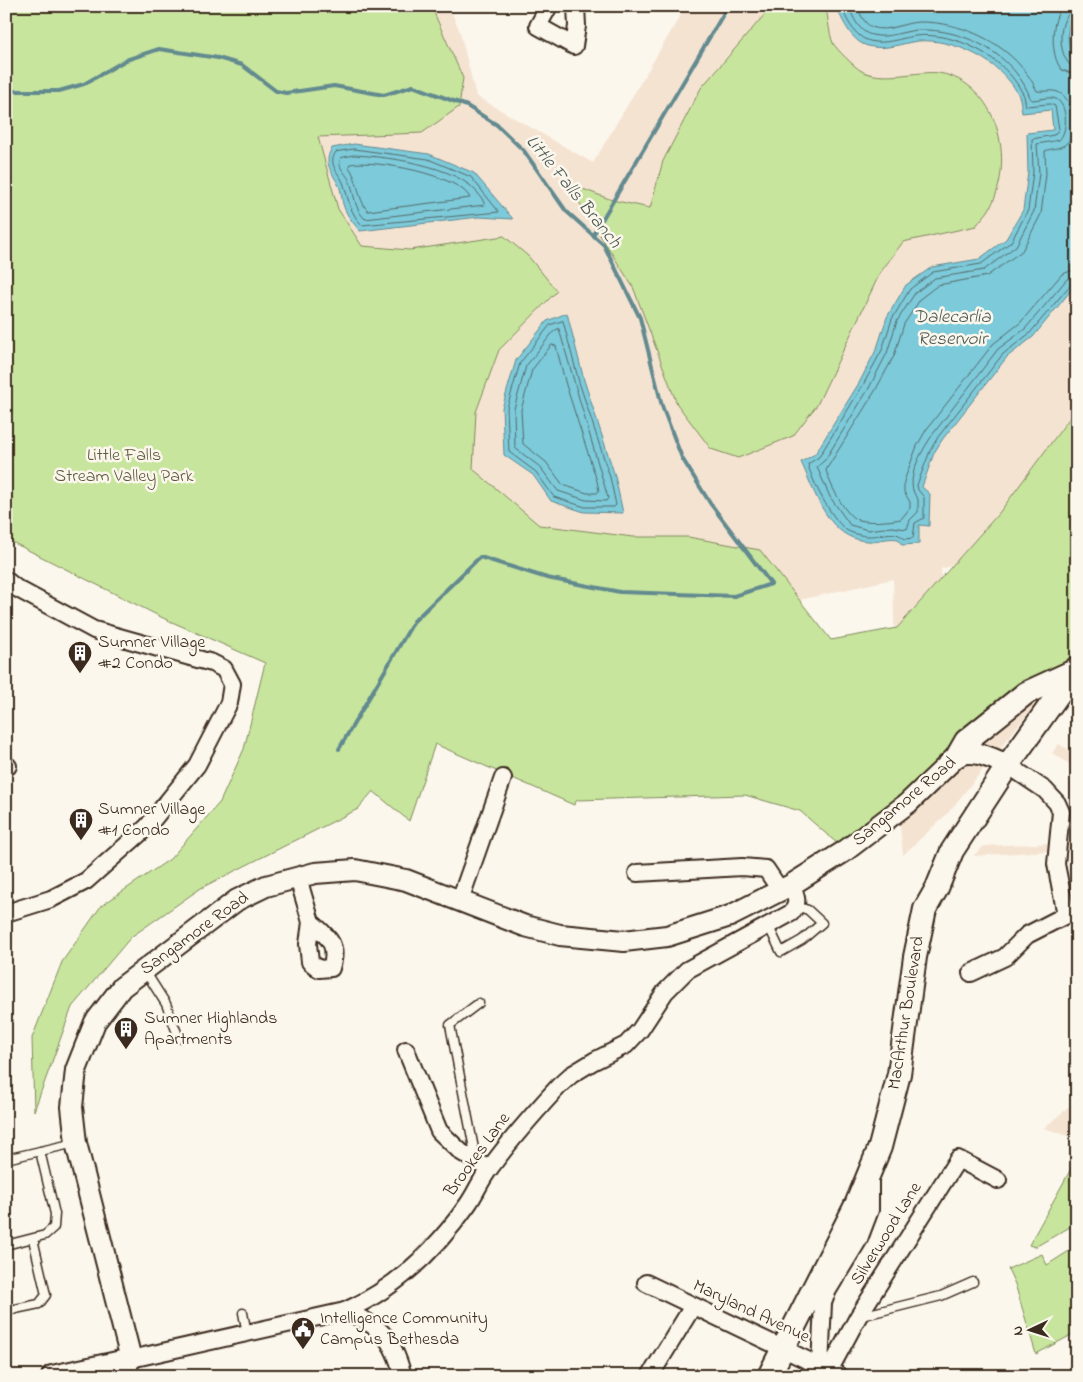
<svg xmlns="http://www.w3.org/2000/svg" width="1083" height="1382" viewBox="0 0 1083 1382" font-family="'Indie Flower',sans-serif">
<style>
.built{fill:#f5e3d2}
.green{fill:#c7e59d;stroke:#81885e}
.water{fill:#7ccada;stroke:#628a8f}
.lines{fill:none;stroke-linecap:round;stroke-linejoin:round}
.shore{stroke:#556a69;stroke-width:1}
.stream{stroke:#628a8f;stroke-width:4}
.service-casing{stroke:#3b2a1e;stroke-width:11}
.minor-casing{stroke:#3b2a1e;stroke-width:20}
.tertiary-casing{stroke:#3b2a1e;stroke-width:24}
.secondary-casing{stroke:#3b2a1e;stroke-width:26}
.service{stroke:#fbf7ec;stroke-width:8}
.minor{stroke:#fbf7ec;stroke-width:16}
.tertiary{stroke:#fbf7ec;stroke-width:20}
.secondary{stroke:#fbf7ec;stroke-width:22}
.labels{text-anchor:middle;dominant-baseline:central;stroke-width:5;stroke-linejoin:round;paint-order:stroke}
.park-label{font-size:18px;fill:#5e593e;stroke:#fbf7ec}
.poi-label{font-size:18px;fill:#3b2a1e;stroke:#fbf7ec;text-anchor:start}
.street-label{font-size:18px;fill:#3b2a1e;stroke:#fbf7ec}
.water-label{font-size:19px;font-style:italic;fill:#4e5a56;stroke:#fbf7ec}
</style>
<rect width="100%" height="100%" fill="#fbf7ec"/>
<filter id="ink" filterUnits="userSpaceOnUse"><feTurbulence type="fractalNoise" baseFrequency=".02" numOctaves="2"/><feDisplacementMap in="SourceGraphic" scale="10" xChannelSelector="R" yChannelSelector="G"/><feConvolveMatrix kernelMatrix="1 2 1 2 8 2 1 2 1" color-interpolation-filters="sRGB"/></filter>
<g filter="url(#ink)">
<g class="built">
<path d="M357,6H449L460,32L476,96L593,163L686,6H1077V527L941,569L944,605L1077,604V652L949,812L903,855L899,817L893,579L764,608L497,563L290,140Z"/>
<path d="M1059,744L1077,755V769L1052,753Z"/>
<path d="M1077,842V849L973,856L984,846Z"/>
<path d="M1077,1100V1139L1044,1128Z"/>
</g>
<g class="green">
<path d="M6,6H431L463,78L459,107L422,133L318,137L338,209L362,246L410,250L504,236L528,256L557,291L499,350L476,412L473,469L539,525L633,537H688L760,550L831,640L897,628L999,513L1077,408V651L908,793L839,845L800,811L745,795L577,800L574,805L435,744L409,821L373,791L358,809L201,888L131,937L72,1007L34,1111L32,1038L62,962L101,906L170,859L220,802L244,749L265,663L163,618L6,539Z"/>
<path d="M772,6H826C828,18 829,33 833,43C836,49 855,67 860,70C881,83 918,70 939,73C998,83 1016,161 990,208C986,215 980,220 976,226L903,242L880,273L817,405L793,436L738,458L711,449L677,404L633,287L567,183L612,200L650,208L663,161L701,88Z"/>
<path d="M1077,1158V1223L1035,1247L1029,1245Z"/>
<path d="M1077,1246V1332L1036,1354L1015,1284L1008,1269L1042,1254L1047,1265Z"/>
</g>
<g class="water">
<path d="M838,6H1076L1073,34L1077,70V283L1033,337L1007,357L942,440L934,453L922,487L930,494L929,526L919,525V544L902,545L898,539C887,537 877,542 867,541C828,539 815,492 801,462L815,454L859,383L877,348L887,317L906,285L932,267L979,259L1006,239L1023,210L1028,172L1027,133L1053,130L1051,110L1022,113C1021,107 1021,99 1018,94C1001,61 953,38 918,41C902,43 885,51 868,46C852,42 844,23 837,9Z"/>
<path d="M354,144L429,154L474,173L513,219L479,217L360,231C354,224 347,216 344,207C341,200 342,190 338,184C331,171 323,162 332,148Z"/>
<path d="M567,313L584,380L615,476L623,513L584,512L551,501L533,475L504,455L502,408L516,360L547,321Z"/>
</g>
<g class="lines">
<g class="shore">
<path d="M842,6C845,19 856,38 870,41C885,45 901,38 915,36C955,31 1004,57 1022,92C1025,96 1025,102 1026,106L1050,104L1055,106L1059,129L1054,135L1032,139L1033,172L1028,210L1011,242L981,264L933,272L910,289L892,319L882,350L863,385L819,457L808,464C812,482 831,517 845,529C850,533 862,536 868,536C881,537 893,528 905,539L913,538L915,523L924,518V497L918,490L917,485L930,451L938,437L1003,354L1030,333L1071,284L1077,282"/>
<path d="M849,6C852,17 860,33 872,35C888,39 903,31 918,30C964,28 1016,55 1031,100C1039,100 1049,96 1056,99C1068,105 1068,132 1059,140L1037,144L1039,173L1034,211L1016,246L984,270L935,278L915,293L897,321L887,353L869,388L825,460L817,467L830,497L850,525L868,530L892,527L907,529L910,520L918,512V499C902,482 922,451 933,434L998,349L1025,329L1067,279L1077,276"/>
<path d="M857,6C860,13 864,24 872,27C887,33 903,23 918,22C965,21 1017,47 1037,91C1045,92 1053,89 1060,93C1074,101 1077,132 1067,143C1061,149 1052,148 1045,151L1046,174L1041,214L1022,251L987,276L938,285L921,298L904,324L894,356L875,391L826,470C829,482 843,511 854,518C864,524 891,521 901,519L910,508V502L904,492V481L917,446L926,430L993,344L1020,323L1062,274L1077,269"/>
<path d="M1063,6C1050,19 1050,57 1062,70L1077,75"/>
<path d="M1077,10C1055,11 1056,66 1077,68"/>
<path d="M1077,16L1070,19L1068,34L1070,57L1077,61"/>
<path d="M354,149L428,159L471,177L499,212L362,225C350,213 349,201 344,185C341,174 326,165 336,152Z"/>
<path d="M354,155C390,157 471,166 485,205L365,219C354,208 355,196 350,182C347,173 336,168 341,158Z"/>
<path d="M350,164C374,159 460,175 470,198L368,211C357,199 359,180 349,167Z"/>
<path d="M563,321L579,382L610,477L616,505L614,507H585L554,497L536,472L509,452L507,408L520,363L550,325Z"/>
<path d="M559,329L608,498L606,501L586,500L558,491L540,467L515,448L514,409L526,366L554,331Z"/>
<path d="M552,345L556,346L566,385L597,481L599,491L597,493H587L563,485L546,462L523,444L521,410L532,370Z"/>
</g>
<g class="stream">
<path d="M6,91H59L84,84L126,60L159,49L218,58L242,65L276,91L286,93L334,86L384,95L413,86L467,106L497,125L524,151L566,211L604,245L640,318L662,406L682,458L710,503L771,584L734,596L620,592L547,578L480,557L414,621L339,749"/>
<path d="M593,235L728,6"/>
</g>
<defs>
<g id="service">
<path d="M769,927L781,952L802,940L822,923L808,910L796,906"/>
<path d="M145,971L166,1004L179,1038"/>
<path d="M6,1159L75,1143"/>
<path d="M476,1159L450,1025L479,1003"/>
<path d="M6,1245L45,1235L54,1227L55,1214L40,1151"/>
<path d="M6,1311L39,1304L46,1295L33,1239"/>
<path d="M243,1313L247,1333"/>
<path d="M861,1316L941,1296L973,1282"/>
<path d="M131,1360L135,1376"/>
</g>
<g id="minor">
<path d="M549,6L538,26L574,46L577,26L576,6"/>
<path d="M6,580L16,588L94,630L212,663L224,669L232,684L229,703L197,765L147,827L86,881L51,899L6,913"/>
<path d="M1008,765L1045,790L1057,803L1061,812L1056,864L1066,915"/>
<path d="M6,767L8,766"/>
<path d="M637,873L742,867L766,869L780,890"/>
<path d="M298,878L311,922L308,944L310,962L319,969L331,968C339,944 328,937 311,922"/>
<path d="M460,900L503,778"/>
<path d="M971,973L1005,957L1027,935L1066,915H1077"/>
<path d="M406,1050L439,1131L461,1152L489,1169"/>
<path d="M646,1283L838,1375"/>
<path d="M345,1311C381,1326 393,1338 403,1376"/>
<path d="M131,1359L345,1311C397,1288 436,1250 468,1204C476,1193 481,1179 490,1168C511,1139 535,1112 559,1086L571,1075L594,1061L626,1045L640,1030L665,992L687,970L791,913C800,904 796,895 791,885"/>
<path d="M820,1367L823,1303L828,1290L859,1239L870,1210V1179"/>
<path d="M829,1371L858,1317L958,1159L998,1180"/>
<path d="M650,1376L693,1306"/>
</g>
<path id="tertiary" d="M52,1376L131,1359L76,1143L72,1107L76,1070L95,1022L122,987L237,900L266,886L315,873L355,870L406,880L525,926L560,935L624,941L667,936L730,916L791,885L845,851L908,803L958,755C976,749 990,758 1008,765"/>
<g id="secondary">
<path d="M958,755L966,741L1026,693L1074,671"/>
<path d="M769,1376L856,1205L880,1147L899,1074L915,957L925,909L937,888L952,851L1008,765L1077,668"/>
</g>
</defs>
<use href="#service" class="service-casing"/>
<use href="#minor" class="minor-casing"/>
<use href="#tertiary" class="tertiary-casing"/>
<use href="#secondary" class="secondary-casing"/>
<use href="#service" class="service"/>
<use href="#minor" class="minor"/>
<use href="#tertiary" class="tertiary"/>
<use href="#secondary" class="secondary"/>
</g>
</g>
<defs>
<symbol id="building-pin" viewBox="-11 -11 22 30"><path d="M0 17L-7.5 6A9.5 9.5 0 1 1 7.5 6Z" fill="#3b2a1e" stroke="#fbf7ec"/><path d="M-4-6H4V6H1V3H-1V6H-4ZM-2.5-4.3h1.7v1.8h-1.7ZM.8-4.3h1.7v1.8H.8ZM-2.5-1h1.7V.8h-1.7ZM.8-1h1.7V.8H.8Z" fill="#fff"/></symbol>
<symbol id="civic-pin" viewBox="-11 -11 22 30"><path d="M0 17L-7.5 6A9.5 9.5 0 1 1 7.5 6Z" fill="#3b2a1e" stroke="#fbf7ec"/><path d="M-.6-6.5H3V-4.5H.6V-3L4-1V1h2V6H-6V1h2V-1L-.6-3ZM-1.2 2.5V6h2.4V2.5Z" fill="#fff"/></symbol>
</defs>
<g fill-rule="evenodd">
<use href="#building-pin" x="66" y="639" width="28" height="38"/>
<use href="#building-pin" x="67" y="806" width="28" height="38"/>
<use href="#building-pin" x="112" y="1015" width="28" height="38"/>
<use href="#civic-pin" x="289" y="1315" width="28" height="38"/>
</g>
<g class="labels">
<g class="park-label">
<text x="124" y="456">Little Falls<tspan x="124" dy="21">Stream Valley Park</tspan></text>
</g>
<g class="poi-label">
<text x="98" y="643">Sumner Village<tspan x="98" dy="21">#2 Condo</tspan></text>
<text x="98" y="810">Sumner Village<tspan x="98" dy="21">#1 Condo</tspan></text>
<text x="144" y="1019">Sumner Highlands<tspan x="144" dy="21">Apartments</tspan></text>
<text x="320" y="1319">Intelligence Community<tspan x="320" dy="21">Campus Bethesda</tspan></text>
</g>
<g class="street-label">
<text transform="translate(905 802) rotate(-40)">Sangamore Road</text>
<text transform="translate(195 934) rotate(-36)">Sangamore Road</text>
<text transform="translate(907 1013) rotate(-81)">MacArthur Boulevard</text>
<text transform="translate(478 1155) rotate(-54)">Brookes Lane</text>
<text transform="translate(887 1234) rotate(-58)">Silverwood Lane</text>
<text transform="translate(751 1312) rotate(25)">Maryland Avenue</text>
</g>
<g class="water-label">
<text transform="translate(573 192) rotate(51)">Little Falls Branch</text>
<text x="952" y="317">Dalecarlia<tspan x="952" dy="22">Reservoir</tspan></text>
</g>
</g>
<rect width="1083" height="1382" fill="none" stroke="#fbf7ec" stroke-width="25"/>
<rect x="12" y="12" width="1058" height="1357" fill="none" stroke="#3b2a1e" stroke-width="2" filter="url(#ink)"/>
<g transform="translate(1030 1330) rotate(266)" stroke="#fbf7ec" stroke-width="4" paint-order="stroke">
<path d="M0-4L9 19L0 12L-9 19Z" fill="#3b2a1e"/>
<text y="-8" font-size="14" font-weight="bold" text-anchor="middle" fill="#3b2a1e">N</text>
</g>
</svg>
